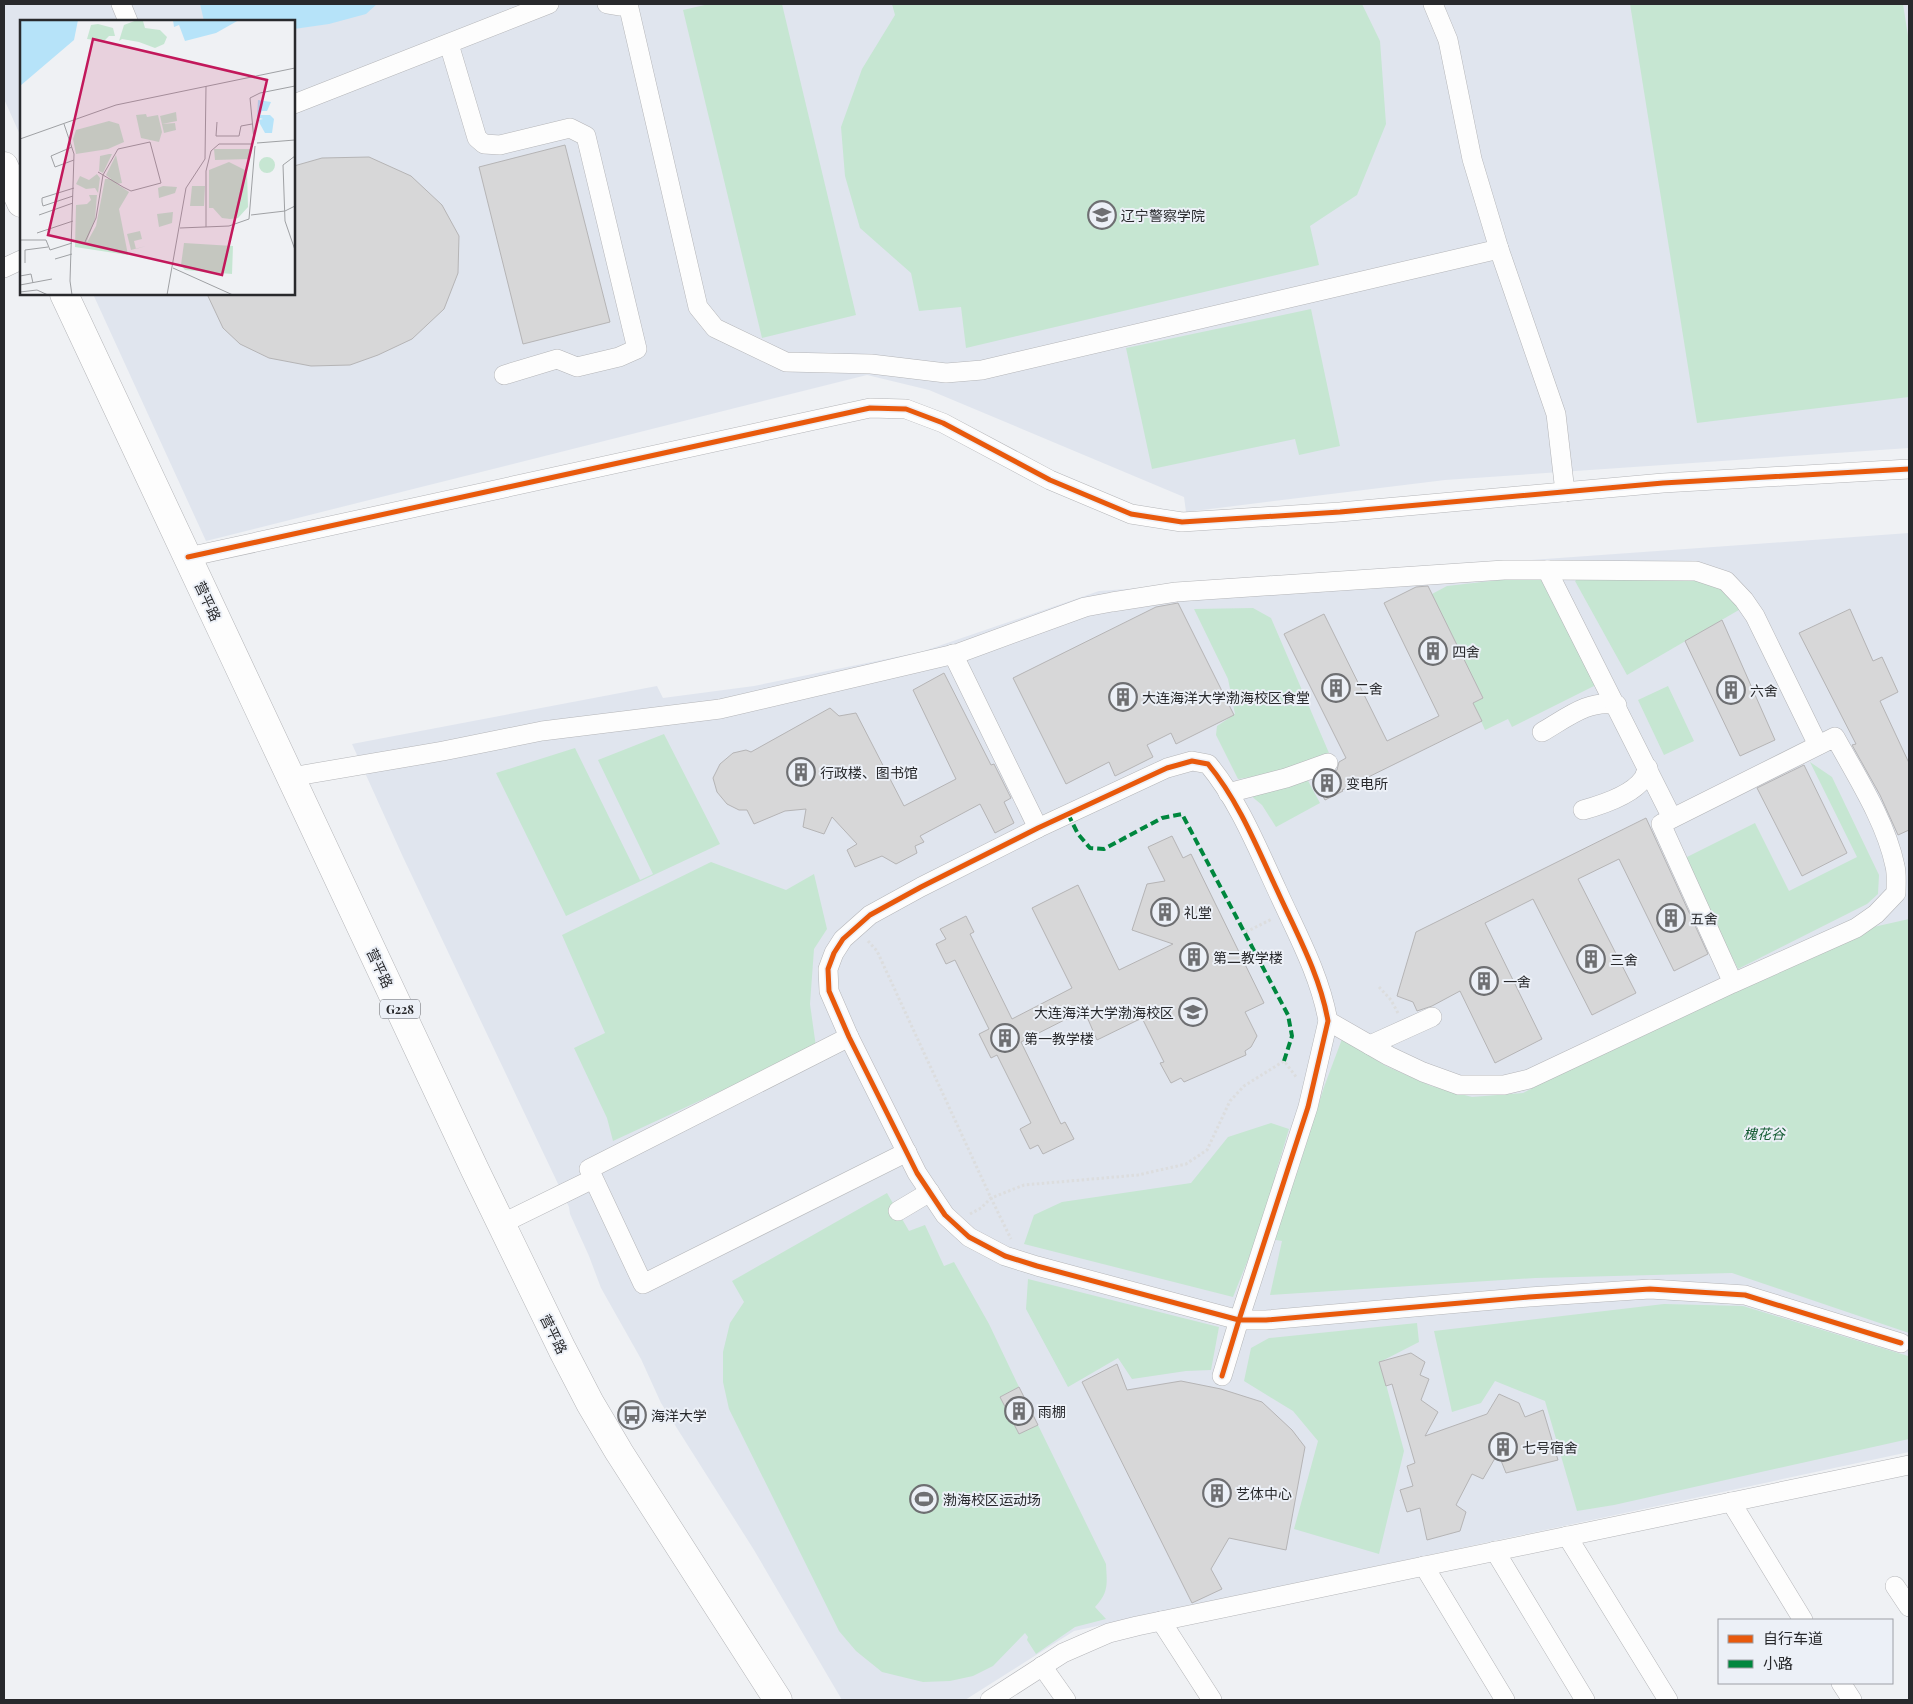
<svg xmlns="http://www.w3.org/2000/svg" width="1913" height="1704" viewBox="0 0 1913 1704" font-family="'Playfair Display','Noto Sans SC',serif">
<style>
.built{fill:#e0e5ee}
.green{fill:#c6e6d2}
.water{fill:#b6e3f9}
.building{fill:#d7d7d8;stroke:#b5b4b5}
.lines{fill:none;stroke-linecap:round;stroke-linejoin:round}
.minor-casing{stroke:#b4b5b8;stroke-width:20}
.highway-casing{stroke:#b4b5b8;stroke-width:29}
.path{stroke:#dcddde;stroke-width:3;stroke-dasharray:2.5 2.5;stroke-linecap:butt}
.minor{stroke:#fdfdfd;stroke-width:19}
.highway{stroke:#fdfdfd;stroke-width:28}
.quiet{stroke:#00873e;stroke-width:4;stroke-dasharray:8 4;stroke-linecap:butt}
.cycleway-casing{stroke:#ecf0f7;stroke-width:8}
.cycleway{stroke:#e8590c;stroke-width:5}
.labels{text-anchor:middle;dominant-baseline:central;stroke-width:4;stroke-linejoin:round;paint-order:stroke}
.shield{fill:#ecf0f7;stroke:#636569;stroke-width:1}
.shield-label{font-size:12px;font-weight:bold;fill:#28292c}
.poi-label{font-size:14px;fill:#28292c;stroke:#ecf0f7;text-anchor:start}
.street-label{font-size:14px;fill:#28292c;stroke:#ecf0f7}
.park-label{font-size:14px;font-style:italic;fill:#185e37;stroke:#ecf0f7}
.inset-road{fill:none;stroke:#9fa1a4;stroke-width:1}
.view{fill:#c2185b;fill-opacity:0.15;stroke:#c2185b;stroke-width:2.5}
.inset-edge{fill:none;stroke:#28292c;stroke-width:2.5}
</style>
<rect width="100%" height="100%" fill="#eff1f4"/>
<g class="built">
<path d="M4,4H1909V448L1445,480L1186,512L1184,497L929,390L867,375L206,541L93,294H294V21H21V137L4,99Z"/>
<path d="M1909,533V1452L1074,1631L965,1700H842L754,1550L661,1403L641,1359L601,1288L589,1256L570,1214L569,1207L403,857L352,744L657,686L663,698L754,686L921,652L1099,591Z"/>
</g>
<g class="green">
<path d="M709,4H782L856,315L762,338L683,10Z"/>
<path d="M892,4H1362L1380,41L1386,124L1357,195L1310,226L1319,265L966,348L961,307L919,311L911,273L860,228L845,176L841,127L862,69L895,15Z"/>
<path d="M1630,4H1903L1909,42V397L1697,423Z"/>
<path d="M1311,309L1340,446L1299,455L1295,439L1152,469L1126,348Z"/>
<path d="M1536,576L1549,586L1600,683L1512,727L1508,719L1485,730L1473,703L1483,698L1432,594L1447,586Z"/>
<path d="M1688,576L1718,584L1744,607L1627,675L1575,581L1580,577Z"/>
<path d="M1253,608L1271,618L1329,753L1291,771L1238,779L1216,735L1217,726L1235,714L1228,679L1194,609Z"/>
<path d="M1668,686L1694,741L1664,755L1638,700Z"/>
<path d="M664,734L720,844L566,916L496,773L575,748L640,880L653,874L598,760Z"/>
<path d="M1810,762L1832,777L1879,875L1878,894L1867,904L1738,969L1683,859L1755,823L1789,891L1857,857Z"/>
<path d="M1306,777L1320,803L1276,827L1262,805L1250,795Z"/>
<path d="M711,862L786,890L814,874L827,929L814,949L810,1004L816,1047L613,1141L607,1118L574,1048L605,1033L562,935Z"/>
<path d="M1909,919V1333L1732,1273L1535,1278L1270,1295L1282,1241L1257,1237L1233,1297L1024,1244L1034,1215L1062,1202L1191,1183L1228,1137L1271,1123L1289,1129L1275,1176L1297,1173L1324,1087L1342,1039L1386,1066L1431,1086L1472,1097L1523,1093L1632,1036L1869,928Z"/>
<path d="M887,1193L909,1231L925,1225L944,1266L954,1262L989,1324L1019,1387L1000,1397L1019,1434L1038,1425L1106,1564C1107,1584 1109,1592 1095,1607L1106,1619L1075,1627L1036,1654L1027,1640L1028,1637L1025,1633L993,1666L973,1676L950,1681L923,1682L882,1672L856,1651L839,1631L729,1409L723,1382V1352L730,1323L744,1302L732,1281Z"/>
<path d="M1028,1279L1219,1327L1211,1370L1186,1371L1132,1379L1118,1358L1068,1387L1026,1309Z"/>
<path d="M1664,1304L1743,1306L1908,1356L1909,1355V1439L1614,1505L1577,1511L1545,1401L1495,1381L1481,1403L1452,1412L1434,1331Z"/>
<path d="M1417,1323L1419,1342L1380,1362L1404,1451L1379,1554L1294,1529L1318,1441L1293,1411L1244,1381L1251,1348L1269,1338Z"/>
</g>
<path class="water" d="M200,4H377L366,14L329,24L294,29V21H204Z"/>
<g class="building">
<path d="M565,145L610,322L523,344L479,167Z"/>
<path d="M369,157L411,176L442,205L459,236L458,273L444,309L412,339L378,355L350,365L311,366L269,358L240,344L223,328L207,294H294V166L322,158Z"/>
<path d="M1428,586L1483,698L1473,703L1482,721L1342,790L1343,791L1325,800L1314,780L1332,773L1337,770L1339,762L1346,758L1284,634L1324,614L1387,741L1439,716L1384,603L1416,587Z"/>
<path d="M1178,603L1234,715L1176,744L1171,733L1147,745L1153,757L1115,776L1109,762L1066,784L1013,678L1156,607Z"/>
<path d="M1850,609L1873,661L1882,657L1898,692L1880,701L1909,763V830L1898,835L1880,795L1852,745L1856,744L1799,633Z"/>
<path d="M1722,620L1775,740L1740,756L1685,641Z"/>
<path d="M944,673L991,765L994,764L1011,798L1004,802L1014,823L995,833L980,804L920,836L924,842L915,846L917,853L896,864L882,856L855,867L847,850L857,844L832,817L824,834L803,827L806,809L785,811L754,824L747,810H739L727,804L717,792L713,778L720,764L733,753L746,750L751,752L830,708L839,716L856,713L904,806L956,779L913,690Z"/>
<path d="M1804,765L1847,853L1802,876L1757,788Z"/>
<path d="M1646,818L1708,954L1674,971L1619,859L1578,879L1636,993L1592,1015L1533,899L1485,923L1542,1039L1495,1063L1460,991L1432,1006L1417,1011L1413,1002L1397,996L1416,932Z"/>
<path d="M1172,836L1183,858L1191,854L1264,1003L1245,1012L1257,1036L1251,1047L1245,1051L1246,1055L1184,1082L1181,1078L1171,1083L1160,1063L1164,1062L1142,1018L1097,1040L1084,1010L1021,1042L1061,1124L1065,1122L1074,1139L1043,1154L1038,1145L1030,1149L1020,1129L1031,1123L997,1055L991,1058L979,1034L989,1029L955,960L946,964L936,944L946,939L940,929L966,916L974,932L970,934L1012,1019L1072,988L1032,908L1078,885L1119,970L1173,944L1132,930L1147,884L1165,881L1148,847Z"/>
<path d="M1411,1353L1425,1362L1420,1375L1429,1379L1421,1400L1438,1412L1425,1436L1487,1414L1499,1394L1519,1403L1525,1417L1543,1410L1558,1460L1506,1473L1498,1453L1483,1479L1472,1474L1456,1505L1466,1512L1460,1531L1427,1540L1420,1508L1407,1512L1400,1490L1413,1486L1407,1466L1415,1463L1392,1384L1386,1386L1379,1362Z"/>
<path d="M1117,1364L1127,1390L1181,1381L1221,1389L1262,1402L1292,1430L1305,1447L1286,1550L1229,1538L1211,1569L1222,1589L1192,1603L1082,1382Z"/>
<path d="M1019,1387L1038,1425L1019,1434L1000,1397Z"/>
</g>
<g class="lines">
<defs>
<g id="minor">
<path d="M121,4L128,21"/>
<path d="M607,4L619,6L626,4"/>
<path d="M628,4L698,307L715,328L786,362L871,364L946,373L982,370L1499,249"/>
<path d="M1433,4L1448,40L1472,159L1499,249L1556,414L1565,492"/>
<path d="M449,44L477,138L484,144L500,145L570,128L586,136L637,349L619,357L577,367L557,359L504,375"/>
<path d="M294,104L549,4"/>
<path d="M4,268L21,260"/>
<path d="M188,557L870,408L906,409L943,423L1050,480L1131,514L1182,522L1340,512L1663,483L1909,469"/>
<path d="M1547,570L1696,571L1726,581L1744,600L1755,616L1818,745"/>
<path d="M953,654L1038,828"/>
<path d="M1542,732C1565,719 1590,698 1617,705"/>
<path d="M291,777L443,751L542,731L720,709L959,653L1085,607L1112,602L1176,592L1504,570H1547L1672,818"/>
<path d="M1228,793L1286,778L1328,763"/>
<path d="M1583,810C1601,805 1632,795 1643,779C1645,776 1646,771 1648,768"/>
<path d="M1328,1021L1389,1056L1423,1072L1459,1085H1504L1529,1079L1733,983L1661,824L1835,737C1857,777 1886,822 1895,866C1897,874 1896,884 1896,893L1876,914L1856,928L1733,983"/>
<path d="M849,1037L589,1169L643,1284L907,1152"/>
<path d="M1370,1045L1432,1017"/>
<path d="M898,1211L930,1192"/>
<path d="M501,1224L593,1179"/>
<path d="M1222,1376L1239,1320L1308,1107L1328,1021C1320,975 1296,932 1277,890C1257,847 1238,800 1208,764L1192,761L1167,768L1038,828L921,887L870,915L843,939L834,953L828,969L829,991L849,1037L917,1173L945,1215L969,1237L1005,1256L1037,1266L1239,1320H1266L1529,1297L1650,1289L1745,1295L1901,1343"/>
<path d="M1731,1502L1803,1620"/>
<path d="M1567,1536L1668,1700"/>
<path d="M1495,1551L1585,1700"/>
<path d="M1424,1566L1505,1700"/>
<path d="M1895,1586L1909,1607"/>
<path d="M1161,1621L1212,1700"/>
<path d="M1042,1666L1066,1700"/>
<path d="M1841,1683L1852,1700"/>
<path d="M990,1700L1063,1653L1109,1633L1137,1626L1909,1465"/>
</g>
<g id="highway">
<path d="M4,166L21,203"/>
<path d="M64,294L475,1170L562,1349L590,1403L619,1452L778,1700"/>
</g>
</defs>
<use href="#minor" class="minor-casing"/>
<use href="#highway" class="highway-casing"/>
<g class="path">
<path d="M1246,932L1272,919"/>
<path d="M868,941L877,951L991,1198L1011,1239"/>
<path d="M1379,987L1391,1000L1399,1015"/>
<path d="M970,1214L981,1208L991,1198L1024,1185L1138,1175L1186,1164L1207,1150L1230,1101L1244,1086L1284,1061L1297,1078"/>
</g>
<use href="#minor" class="minor"/>
<use href="#highway" class="highway"/>
<path class="quiet" d="M1068,814L1078,834L1090,848L1104,849L1162,818L1182,814L1288,1015L1292,1036L1284,1061"/>
<defs>
<g id="cycleway">
<path d="M188,557L870,408L906,409L943,423L1050,480L1131,514L1182,522L1340,512L1663,483L1909,469"/>
<path d="M1222,1376L1239,1320L1308,1107L1328,1021C1320,975 1296,932 1277,890C1257,847 1238,800 1208,764L1192,761L1167,768L1038,828L921,887L870,915L843,939L834,953L828,969L829,991L849,1037L917,1173L945,1215L969,1237L1005,1256L1037,1266L1239,1320H1266L1529,1297L1650,1289L1745,1295L1901,1343"/>
</g>
</defs>
<use href="#cycleway" class="cycleway-casing"/>
<use href="#cycleway" class="cycleway"/>
</g>
<defs>
<symbol id="university-ring" viewBox="-11 -11 22 22"><circle r="9.5" fill="#ecf0f7" stroke="#6e6f72" stroke-width="1.5"/><path d="M0-5L7-2L0 1L-7-2ZM-4 1L0 2.5L4 1V4Q0 6-4 4Z" fill="#6e6f72"/></symbol>
<symbol id="building-ring" viewBox="-11 -11 22 22"><circle r="9.5" fill="#ecf0f7" stroke="#6e6f72" stroke-width="1.5"/><path d="M-4-6H4V6H1V3H-1V6H-4ZM-2.5-4.3h1.7v1.8h-1.7ZM.8-4.3h1.7v1.8H.8ZM-2.5-1h1.7V.8h-1.7ZM.8-1h1.7V.8H.8Z" fill="#6e6f72"/></symbol>
<symbol id="bus-ring" viewBox="-11 -11 22 22"><circle r="9.5" fill="#ecf0f7" stroke="#6e6f72" stroke-width="1.5"/><path d="M-5-6H5V4H4V6H2V4H-2V6H-4V4H-5ZM-3.5-4V0h7V-4ZM-3.5 1.2v1.5H-2V1.2ZM2 1.2v1.5H3.5V1.2Z" fill="#6e6f72"/></symbol>
<symbol id="stadium-ring" viewBox="-11 -11 22 22"><circle r="9.5" fill="#ecf0f7" stroke="#6e6f72" stroke-width="1.5"/><path d="M0-5a6.5 5 0 1 0 0 10a6.5 5 0 1 0 0-10ZM-3.5-1.8h7v3.6h-7Z" fill="#6e6f72"/></symbol>
</defs>
<g fill-rule="evenodd">
<use href="#university-ring" x="1086" y="199" width="32" height="32"/>
<use href="#building-ring" x="1417" y="635" width="32" height="32"/>
<use href="#building-ring" x="1320" y="672" width="32" height="32"/>
<use href="#building-ring" x="1715" y="674" width="32" height="32"/>
<use href="#building-ring" x="1107" y="681" width="32" height="32"/>
<use href="#building-ring" x="785" y="756" width="32" height="32"/>
<use href="#building-ring" x="1311" y="767" width="32" height="32"/>
<use href="#building-ring" x="1149" y="896" width="32" height="32"/>
<use href="#building-ring" x="1655" y="902" width="32" height="32"/>
<use href="#building-ring" x="1178" y="941" width="32" height="32"/>
<use href="#building-ring" x="1575" y="943" width="32" height="32"/>
<use href="#building-ring" x="1468" y="965" width="32" height="32"/>
<use href="#university-ring" x="1177" y="996" width="32" height="32"/>
<use href="#building-ring" x="989" y="1022" width="32" height="32"/>
<use href="#building-ring" x="1003" y="1395" width="32" height="32"/>
<use href="#bus-ring" x="616" y="1399" width="32" height="32"/>
<use href="#building-ring" x="1487" y="1431" width="32" height="32"/>
<use href="#building-ring" x="1201" y="1477" width="32" height="32"/>
<use href="#stadium-ring" x="908" y="1483" width="32" height="32"/>
</g>
<g class="labels">
<rect class="shield" x="380" y="999.5" width="40" height="19" rx="4"/>
<g class="shield-label">
<text x="400" y="1009">G228</text>
</g>
<g class="poi-label">
<text x="1121" y="215">辽宁警察学院</text>
<text x="1452" y="651">四舍</text>
<text x="1355" y="688">二舍</text>
<text x="1750" y="690">六舍</text>
<text x="1142" y="697">大连海洋大学渤海校区食堂</text>
<text x="820" y="772">行政楼、图书馆</text>
<text x="1346" y="783">变电所</text>
<text x="1184" y="912">礼堂</text>
<text x="1690" y="918">五舍</text>
<text x="1213" y="957">第二教学楼</text>
<text x="1610" y="959">三舍</text>
<text x="1503" y="981">一舍</text>
<text x="1174" y="1012" text-anchor="end">大连海洋大学渤海校区</text>
<text x="1024" y="1038">第一教学楼</text>
<text x="1038" y="1411">雨棚</text>
<text x="651" y="1415">海洋大学</text>
<text x="1522" y="1447">七号宿舍</text>
<text x="1236" y="1493">艺体中心</text>
<text x="943" y="1499">渤海校区运动场</text>
</g>
<g class="street-label">
<text transform="translate(208 601) rotate(65)">营平路</text>
<text transform="translate(380 968) rotate(65)">营平路</text>
<text transform="translate(554 1334) rotate(64)">营平路</text>
</g>
<g class="park-label">
<text x="1764" y="1133">槐花谷</text>
</g>
</g>
<g transform="translate(20 20)">
<rect width="275" height="275" fill="#eff1f4"/>
<path d="M117,0L123,1L125,8L140,10L147,17L144,24L135,28L119,22L102,19L99,21L104,5ZM78,4L93,8L95,16H89L84,21L67,19L71,5ZM156,92L157,101L142,104L155,103L156,110L144,113L140,96ZM126,94L127,97L138,95L142,112L139,122L121,118L116,95ZM89,101L99,104L104,122L88,129L56,134L53,119L56,110ZM194,129H230V139L195,140ZM89,134H92L83,153L79,151L80,136ZM96,135L102,163L97,164L109,172L99,189L108,235L55,227L56,185L67,184L71,180L69,175H77L75,199L66,224L76,206L85,159H91L86,155ZM239 145a8 8 0 1 1 16 0a8 8 0 1 1-16 0ZM209,142L227,151L228,187L218,198L210,199L202,198L193,188H189V150ZM77,154L80,158L78,173L75,168L66,169L56,164L60,156L69,160ZM143,166L157,167L155,173L139,178L138,168ZM172,166H185L184,186H170ZM153,192L152,203L139,207L137,194ZM120,211L122,219L114,221L116,229L126,226L111,230L107,214ZM164,223L213,226L212,254L165,250L161,245Z" fill="#c6e6d2"/>
<path d="M0,0H58L54,20L0,66ZM153,0L170,1L219,0L196,13L165,21L159,5L154,7ZM238,80L251,82L247,91H242L240,95H250L254,99L252,113H245L240,104L239,100L243,99L237,97Z" fill="#b6e3f9"/>
<path class="inset-road" d="M197,102L196,116H219L221,106L232,104M44,104L54,134L50,261L52,275M0,119L96,85L275,48M234,120L230,78L240,73L275,66M237,123L275,120M52,127L31,136L35,147L54,140M275,136L263,145L265,201L275,230M53,176L23,186L22,182V178L54,168M19,195L53,183M231,195L265,191L275,186M186,207V151L191,131L199,124H232M160,208L209,206L229,199L235,126M17,213L53,201M0,220H26L30,230L52,223M65,222L76,198L83,155L98,129L130,122L141,163L111,171L103,167L78,152M35,239L52,234M5,243V230L28,227M153,248L213,275M0,256L11,254L13,263M0,265L32,259M0,272L17,270L28,275M147,275L166,168L185,139L186,66"/>
<path class="view" d="M73,19L247,60L202,255L28,215Z"/>
<rect width="275" height="275" class="inset-edge"/>
</g>
<rect width="1913" height="1704" fill="none" stroke="#28292c" stroke-width="10"/>
<rect x="1718" y="1619" width="175" height="65" fill="#ecf0f7" stroke="#9ea0a6"/>
<rect x="1728" y="1635" width="25" height="8" fill="#e8590c" stroke="#9ea0a6"/>
<text x="1763" y="1644" font-size="15" fill="#28292c">自行车道</text>
<rect x="1728" y="1660" width="25" height="8" fill="#00873e" stroke="#9ea0a6"/>
<text x="1763" y="1669" font-size="15" fill="#28292c">小路</text>
</svg>
